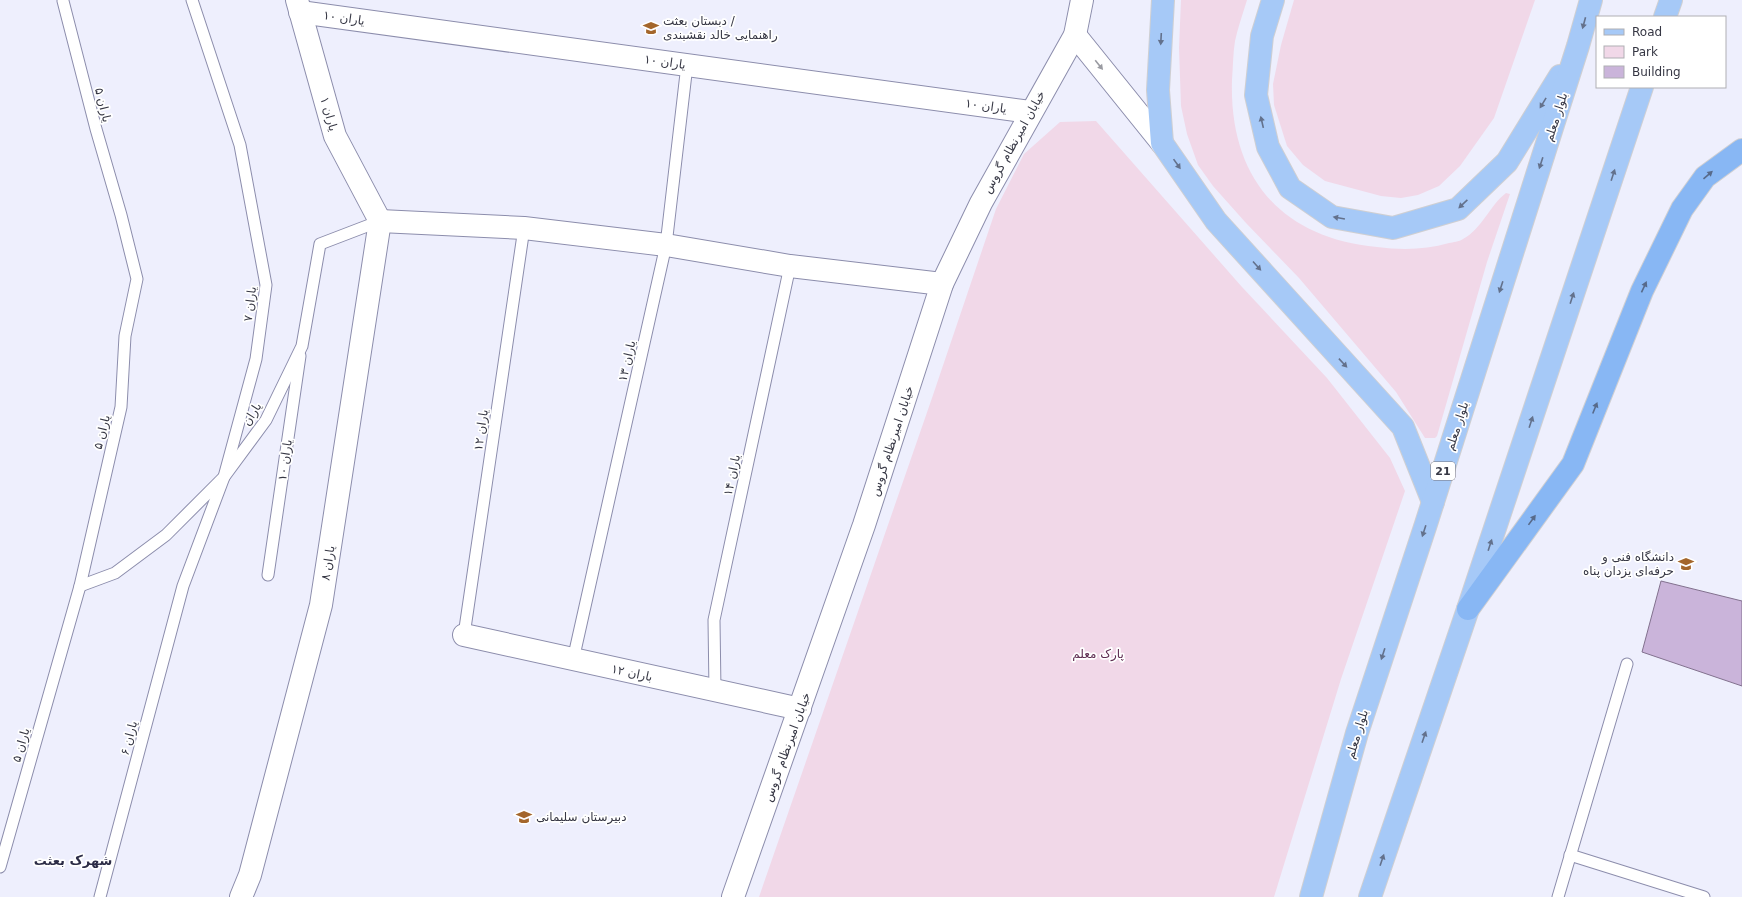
<svg xmlns="http://www.w3.org/2000/svg" width="1742" height="897" viewBox="0 0 1742 897" font-family="'DejaVu Sans',Cairo,sans-serif">
<style>
.green{fill:#f1d8e8}
.building{fill:#cab4da;stroke:#82718e}
.lines{fill:none;stroke-linecap:round;stroke-linejoin:round}
.service-casing{stroke:#8c8dac;stroke-width:13}
.minor-casing{stroke:#8c8dac;stroke-width:24}
.primary-casing{stroke:#cfcfd2;stroke-width:24}
.trunk-casing{stroke:#cfcfd2;stroke-width:24}
.service{stroke:#fff;stroke-width:11}
.minor{stroke:#fff;stroke-width:22}
.primary{stroke:#a6c9f7;stroke-width:22}
.trunk{stroke:#88b7f4;stroke-width:22}
.oneway{fill:#63718c}
.oneway2{fill:#9a9ba2}
.oneway3{fill:#576a8a}
.labels{text-anchor:middle;dominant-baseline:central;stroke-width:3.5;stroke-linejoin:round;paint-order:stroke}
.shield{fill:#fff;stroke:#72737c;stroke-width:1}
.shield-label{font-size:11px;font-weight:bold;fill:#363744}
.street-label{font-size:12px;fill:#363744;stroke:#fff}
.poi-label{font-size:12px;fill:#363744;stroke:#fff;text-anchor:start}
.park-label{font-size:12px;fill:#5e2c51;stroke:#fff}
.neighbourhood-label{font-size:13px;font-weight:bold;fill:#2c2c46;stroke:#fff}
</style>
<rect width="100%" height="100%" fill="#eeeffd"/>
<g class="green">
<path d="M1181,0H1247C1243,13 1238,27 1235,41C1233,53 1233,67 1232,80C1229,176 1280,238 1377,247C1401,250 1425,250 1449,243C1453,242 1459,242 1463,239C1482,229 1490,205 1506,193L1510,194L1487,262L1437,436L1435,438H1425L1396,392L1299,278L1246,223L1213,186L1198,165L1187,134L1181,106L1179,48Z"/>
<path d="M1294,0H1535L1494,118L1460,166L1439,186L1418,195L1401,198L1381,196L1325,181L1303,165L1287,146L1274,105L1273,84L1281,45Z"/>
<path d="M1096,121L1242,287L1327,378L1390,458L1405,491L1341,679L1274,897H759L932,398L996,209L1024,154L1060,122Z"/>
</g>
<path class="building" d="M1661,581L1742,601V686L1642,652Z"/>
<g class="lines">
<defs>
<g id="service">
<path d="M268,575L300,356"/>
<path d="M80,586L115,573L166,535L224,477L266,420L302,346L320,244L380,221"/>
<path d="M464,635L524,228"/>
<path d="M573,660L666,245L687,65"/>
<path d="M715,691L714,620L790,266"/>
<path d="M1570,855L1704,897"/>
<path d="M0,867L80,586L121,407L125,336L137,279L121,215L96,129L63,1"/>
<path d="M100,897L183,586L224,477L256,359L266,285L240,145L192,0"/>
<path d="M1558,897L1627,664"/>
</g>
<g id="minor">
<path d="M297,0L335,136L380,221"/>
<path d="M300,12L1030,112"/>
<path d="M1075,35L1162,143"/>
<path d="M380,221L524,228L666,245L790,266L942,284"/>
<path d="M464,635L800,709"/>
<path d="M241,897L250,875L321,605L380,221"/>
<path d="M733,897L864,525L942,284L981,203L1075,35L1082,0"/>
</g>
<g id="primary">
<path d="M1163,0L1158,90L1162,143L1216,221L1403,427L1433,502"/>
<path d="M1273,0L1262,36L1256,95L1268,147L1290,188L1332,217L1393,228L1458,209L1507,162L1560,76"/>
<path d="M1665,17L1671,0"/>
<path d="M1311,897L1357,733L1426,524L1578,46L1591,0"/>
<path d="M1370,897L1468,609L1642,87"/>
</g>
<path id="trunk" d="M1468,609L1573,464L1642,291L1682,209L1705,177L1742,150"/>
</defs>
<use href="#service" class="service-casing"/>
<use href="#minor" class="minor-casing"/>
<use href="#primary" class="primary-casing"/>
<use href="#trunk" class="trunk-casing"/>
<use href="#service" class="service"/>
<use href="#minor" class="minor"/>
<use href="#primary" class="primary"/>
<use href="#trunk" class="trunk"/>
</g>
<defs><path id="oneway-solid" d="M-6-.8H1V-3.2L6.5 0L1 3.2V.8H-6Z"/></defs>
<g class="oneway">
<use href="#oneway-solid" transform="translate(1584 23) rotate(105)"/>
<use href="#oneway-solid" transform="translate(1161 39) rotate(93)"/>
<use href="#oneway-solid" transform="translate(1543 103) rotate(121)"/>
<use href="#oneway-solid" transform="translate(1262 122) rotate(-103)"/>
<use href="#oneway-solid" transform="translate(1541 163) rotate(108)"/>
<use href="#oneway-solid" transform="translate(1177 164) rotate(55)"/>
<use href="#oneway-solid" transform="translate(1613 175) rotate(-72)"/>
<use href="#oneway-solid" transform="translate(1463 204) rotate(137)"/>
<use href="#oneway-solid" transform="translate(1339 218) rotate(-170)"/>
<use href="#oneway-solid" transform="translate(1257 266) rotate(48)"/>
<use href="#oneway-solid" transform="translate(1501 287) rotate(108)"/>
<use href="#oneway-solid" transform="translate(1572 298) rotate(-72)"/>
<use href="#oneway-solid" transform="translate(1343 363) rotate(47)"/>
<use href="#oneway-solid" transform="translate(1531 422) rotate(-72)"/>
<use href="#oneway-solid" transform="translate(1424 531) rotate(108)"/>
<use href="#oneway-solid" transform="translate(1490 545) rotate(-72)"/>
<use href="#oneway-solid" transform="translate(1383 654) rotate(108)"/>
<use href="#oneway-solid" transform="translate(1424 737) rotate(-71)"/>
<use href="#oneway-solid" transform="translate(1382 860) rotate(-71)"/>
</g>
<use class="oneway2" href="#oneway-solid" transform="translate(1099 65) rotate(51)"/>
<g class="oneway3">
<use href="#oneway-solid" transform="translate(1708 175) rotate(-41)"/>
<use href="#oneway-solid" transform="translate(1644 287) rotate(-65)"/>
<use href="#oneway-solid" transform="translate(1595 408) rotate(-68)"/>
<use href="#oneway-solid" transform="translate(1532 520) rotate(-54)"/>
</g>
<defs>
<symbol id="school-bare" viewBox="-9 -9 18 18"><path d="M0-5L7-2L0 1L-7-2ZM-4 1L0 2.5L4 1V4Q0 6-4 4Z" fill="#a4662b" stroke="#fff" stroke-width="2.5" paint-order="stroke"/></symbol>
<symbol id="university-bare" viewBox="-9 -9 18 18"><path d="M0-5L7-2L0 1L-7-2ZM-4 1L0 2.5L4 1V4Q0 6-4 4Z" fill="#a4662b" stroke="#fff" stroke-width="2.5" paint-order="stroke"/></symbol>
</defs>
<g fill-rule="evenodd">
<use href="#school-bare" x="640" y="17" width="22" height="22"/>
<use href="#university-bare" x="1675" y="553" width="22" height="22"/>
<use href="#school-bare" x="513" y="806" width="22" height="22"/>
</g>
<g class="labels">
<rect class="shield" x="1431" y="462" width="24" height="18" rx="3"/>
<g class="shield-label">
<text x="1443" y="471">21</text>
</g>
<g class="street-label">
<text transform="translate(344 18) rotate(8)">یاران ۱۰</text>
<text transform="translate(665 62) rotate(8)">یاران ۱۰</text>
<text transform="translate(103 105) rotate(76)">یاران ۵</text>
<text transform="translate(986 106) rotate(8)">یاران ۱۰</text>
<text transform="translate(329 114) rotate(74)">یاران ۱</text>
<text transform="translate(1556 117) rotate(-72)">بلوار معلم</text>
<text transform="translate(1014 142) rotate(-61)">خیابان امیرنظام گروس</text>
<text transform="translate(250 304) rotate(-83)">یاران ۷</text>
<text transform="translate(627 361) rotate(-77)">یاران ۱۳</text>
<text transform="translate(252 414) rotate(-58)">یاران</text>
<text transform="translate(1457 426) rotate(-72)">بلوار معلم</text>
<text transform="translate(481 430) rotate(-82)">یاران ۱۲</text>
<text transform="translate(102 432) rotate(-76)">یاران ۵</text>
<text transform="translate(892 441) rotate(-72)">خیابان امیرنظام گروس</text>
<text transform="translate(285 460) rotate(-82)">یاران ۱۰</text>
<text transform="translate(732 475) rotate(-78)">یاران ۱۴</text>
<text transform="translate(328 563) rotate(-81)">یاران ۸</text>
<text transform="translate(632 673) rotate(12)">باران ۱۲</text>
<text transform="translate(1357 734) rotate(-73)">بلوار معلم</text>
<text transform="translate(129 738) rotate(-75)">یاران ۶</text>
<text transform="translate(21 745) rotate(-74)">یاران ۵</text>
<text transform="translate(787 747) rotate(-70)">خیابان امیرنظام گروس</text>
</g>
<g class="poi-label">
<text x="663" y="21">دبستان بعثت /<tspan x="663" dy="14">راهنمایی خالد نقشبندی</tspan></text>
<text x="1674" y="557" text-anchor="end">دانشگاه فنی و<tspan x="1674" dy="14">حرفه‌ای یزدان پناه</tspan></text>
<text x="536" y="817">دبیرستان سلیمانی</text>
</g>
<g class="park-label">
<text x="1098" y="654">پارک معلم</text>
</g>
<g class="neighbourhood-label">
<text x="73" y="860">شهرک بعثت</text>
</g>
</g>
<rect x="1596" y="16" width="130" height="72" fill="#ffffff" stroke="#afafb4"/>
<rect x="1604" y="29" width="20" height="6" fill="#a6c9f7" stroke="#afafb4"/>
<text x="1632" y="36" font-size="12" fill="#363744">Road</text>
<rect x="1604" y="46" width="20" height="12" fill="#f1d8e8" stroke="#afafb4"/>
<text x="1632" y="56" font-size="12" fill="#363744">Park</text>
<rect x="1604" y="66" width="20" height="12" fill="#cab4da" stroke="#afafb4"/>
<text x="1632" y="76" font-size="12" fill="#363744">Building</text>
</svg>
